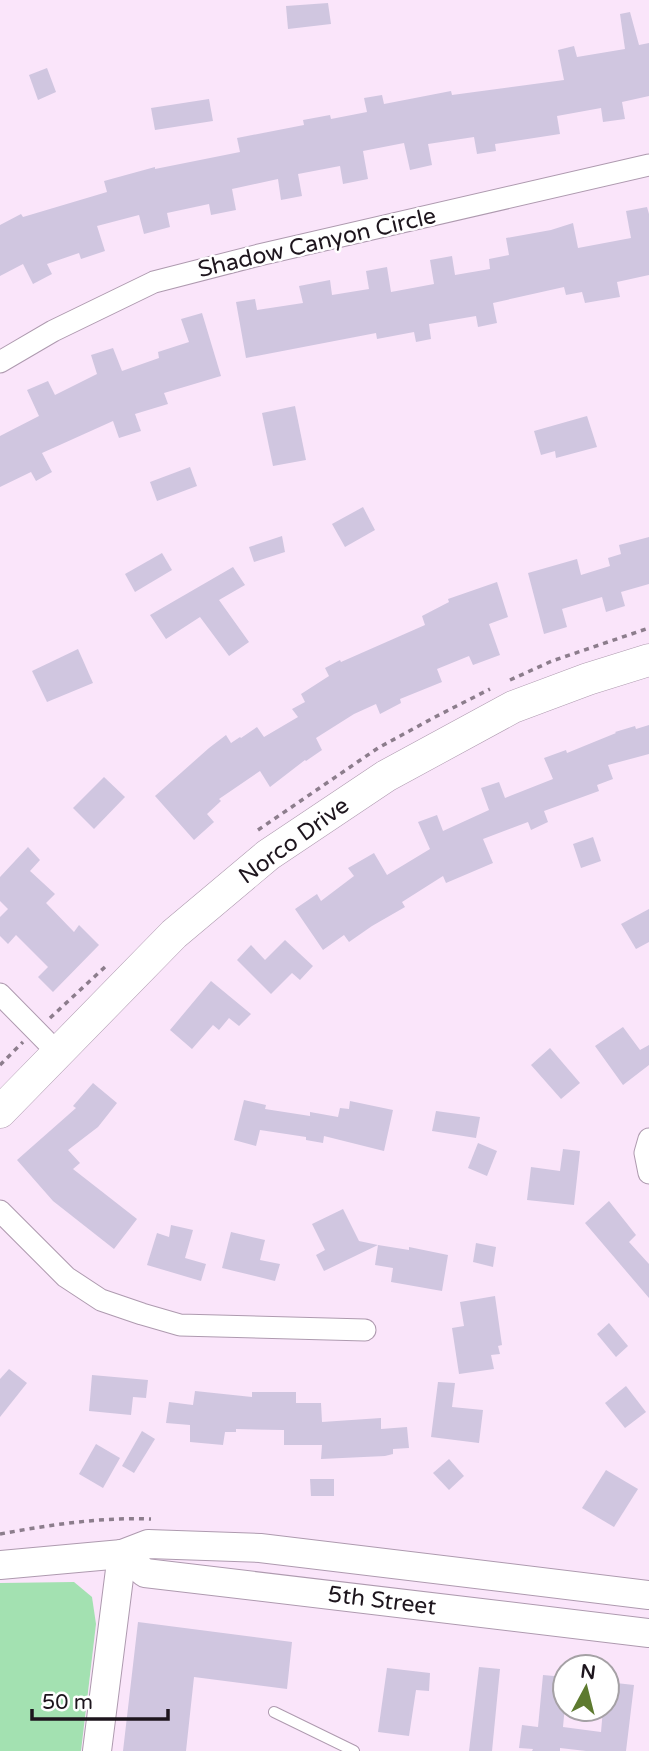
<svg xmlns="http://www.w3.org/2000/svg" width="649" height="1751" viewBox="0 0 649 1751" font-family="'Varela Round',sans-serif">
<style>
.green{fill:#a3e1b1}
.building{fill:#d0c6e0}
.lines{fill:none;stroke-linecap:round;stroke-linejoin:round}
.service-casing{stroke:#ae9aaf;stroke-width:12}
.minor-casing{stroke:#ae9aaf;stroke-width:23}
.tertiary-casing{stroke:#ae9aaf;stroke-width:30}
.secondary-casing{stroke:#ae9aaf;stroke-width:33}
.path{stroke:#8c7d8c;stroke-width:3.5;stroke-dasharray:5 5;stroke-linecap:butt}
.service{stroke:#fff;stroke-width:10}
.minor{stroke:#fff;stroke-width:21}
.tertiary{stroke:#fff;stroke-width:28}
.secondary{stroke:#fff;stroke-width:32}
.labels{text-anchor:middle;dominant-baseline:central;stroke-width:5;stroke-linejoin:round;paint-order:stroke}
.street-label{font-size:23px;fill:#1d151d;stroke:#fff}
</style>
<rect width="100%" height="100%" fill="#fae5fa"/>
<path class="green" d="M74,1582L92,1597L96,1624L81,1751H0V1583Z"/>
<g class="building">
<path d="M328,3L331,24L288,29L286,6Z"/>
<path d="M630,12L639,45L649,43V96L622,102L625,119L603,122L601,108L557,116L560,134L495,144L496,151L477,154L474,137L428,144L432,165L410,170L404,143L363,151L368,179L343,184L340,166L298,174L302,196L281,200L278,179L232,189L236,210L211,215L209,204L167,213L170,227L144,234L139,215L97,226L105,251L81,259L79,253L47,264L52,274L33,284L23,264L0,276V225L21,214L23,217L107,192L104,181L155,167V169L240,152L237,138L304,125L303,120L330,115L331,119L367,112L364,98L382,95L384,104L451,91L452,95L564,80L558,50L574,46L577,57L625,49L620,14Z"/>
<path d="M47,68L56,92L38,100L29,75Z"/>
<path d="M209,99L213,121L155,130L151,108Z"/>
<path d="M647,207L649,214V275L617,282L620,297L585,303L582,292L566,295L564,287L493,303L497,323L478,327L476,316L429,324L431,339L416,342L414,332L377,339L376,333L246,358L236,302L255,299L257,310L303,303L299,286L330,280L332,295L369,289L366,271L387,267L391,292L434,284L430,260L452,256L455,275L490,269L489,259L509,255L506,238L551,230L573,223L578,248L631,238L626,211Z"/>
<path d="M202,313L221,376L164,393L168,404L135,414L141,431L119,438L113,421L42,453L52,472L36,481L31,472L0,487V436L39,416L27,390L48,381L55,395L97,374L91,355L113,348L122,371L159,358L158,352L189,342L181,319Z"/>
<path d="M295,406L306,460L273,466L262,413Z"/>
<path d="M587,416L597,447L556,458L555,451L541,455L534,431Z"/>
<path d="M190,467L197,486L157,501L150,482Z"/>
<path d="M363,507L375,530L345,547L332,524Z"/>
<path d="M282,536L285,552L254,562L249,547Z"/>
<path d="M649,537V584L621,592L625,606L606,612L602,597L562,609L567,627L544,634L528,573L577,559L581,575L610,566L608,558L621,554L619,545Z"/>
<path d="M162,553L172,570L135,592L125,574Z"/>
<path d="M233,567L245,585L219,600L249,642L229,656L200,617L166,639L150,615Z"/>
<path d="M497,582L508,617L489,624L500,655L473,665L469,656L437,669L442,682L400,699L401,703L380,714L376,704L354,714L316,738L322,750L306,761L305,760L270,787L260,771L219,799L221,801L207,814L214,822L194,840L155,796L209,748L226,735L231,743L240,737L241,738L257,727L264,737L298,717L292,709L305,702L301,694L329,676L325,668L340,660L341,662L425,625L422,616L449,602L448,599Z"/>
<path d="M78,649L93,683L47,702L32,671Z"/>
<path d="M649,725V754L608,765L613,779L597,785L599,791L544,811L548,822L531,830L528,822L483,839L493,863L446,883L443,876L402,902L405,907L372,926L349,942L344,935L323,950L295,909L317,894L321,901L354,876L348,868L374,853L387,875L430,849L418,822L437,815L443,831L489,810L481,788L499,782L505,798L553,779L544,758L566,750L567,753L616,733L615,732L635,726L636,729Z"/>
<path d="M104,777L125,797L94,829L73,808Z"/>
<path d="M593,837L601,861L581,868L573,844Z"/>
<path d="M28,847L40,860L30,871L55,894L46,903L74,932L79,925L99,945L53,992L38,977L48,967L16,935L8,944L0,936V917L8,909L0,901V877Z"/>
<path d="M649,909V942L636,949L621,924Z"/>
<path d="M285,940L313,966L300,980L292,973L271,994L237,960L251,945L265,960Z"/>
<path d="M211,981L251,1014L239,1026L229,1018L219,1030L213,1025L192,1049L170,1030Z"/>
<path d="M623,1027L640,1050L649,1045V1065L623,1085L595,1046Z"/>
<path d="M550,1048L580,1083L561,1099L531,1065Z"/>
<path d="M93,1083L117,1103L98,1127L68,1150L80,1163L73,1169L137,1219L114,1249L53,1201L17,1160L76,1108L73,1106Z"/>
<path d="M244,1100L266,1105L265,1109L310,1116V1112L338,1117L340,1108L349,1109L350,1101L393,1110L384,1151L324,1136L323,1143L306,1140V1137L260,1130L256,1146L234,1140Z"/>
<path d="M436,1111L480,1117L476,1138L432,1131Z"/>
<path d="M478,1143L497,1151L487,1176L468,1168Z"/>
<path d="M563,1149L580,1151L574,1205L527,1200L531,1167L560,1171Z"/>
<path d="M609,1201L636,1235L629,1242L649,1264V1298L585,1223Z"/>
<path d="M343,1209L359,1241L378,1245L324,1271L316,1255L325,1250L312,1224Z"/>
<path d="M171,1225L193,1230L185,1258L206,1264L201,1281L147,1265L157,1233L169,1237Z"/>
<path d="M231,1232L265,1240L260,1260L280,1264L275,1281L222,1268Z"/>
<path d="M476,1243L496,1247L493,1267L473,1262Z"/>
<path d="M378,1245L409,1250V1247L448,1255L442,1291L391,1282L393,1268L375,1265Z"/>
<path d="M495,1296L502,1345L498,1346L500,1354L491,1355L494,1369L459,1374L452,1328L464,1326L460,1302Z"/>
<path d="M609,1323L628,1346L616,1357L597,1334Z"/>
<path d="M9,1369L27,1383L0,1417V1379Z"/>
<path d="M92,1375L148,1380L146,1398L133,1397L131,1415L89,1411Z"/>
<path d="M438,1382L455,1383L452,1407L483,1410L479,1443L431,1437Z"/>
<path d="M626,1386L646,1412L625,1428L605,1403Z"/>
<path d="M195,1391L252,1397V1392H296V1403H321L322,1422L381,1418V1429L407,1427L409,1448L393,1449V1454L385,1456L321,1459L322,1445H284V1430L236,1429V1432H225L223,1445L190,1442V1425L166,1423L169,1402L193,1405Z"/>
<path d="M142,1431L155,1439L134,1473L122,1466Z"/>
<path d="M96,1444L120,1458L103,1488L79,1474Z"/>
<path d="M449,1459L464,1476L449,1490L433,1473Z"/>
<path d="M606,1470L638,1489L614,1527L582,1508Z"/>
<path d="M310,1479H334V1496H311Z"/>
<path d="M138,1622L292,1642L287,1689L194,1677L186,1751H123Z"/>
<path d="M479,1667L500,1669L492,1751H469Z"/>
<path d="M387,1668L430,1673L429,1691L416,1690L409,1736L378,1732Z"/>
<path d="M543,1675L565,1677V1705L563,1727L601,1732L603,1709H607V1682L634,1685L626,1751H586L560,1748V1751H532L533,1749L519,1748L522,1725L538,1727Z"/>
</g>
<g class="lines">
<defs>
<path id="service" d="M274,1712L354,1751"/>
<g id="minor">
<path d="M0,362L53,331L154,282L259,255L649,165"/>
<path d="M0,994L57,1052"/>
<path d="M649,1139L645,1153L649,1173"/>
<path d="M0,1211L66,1277L101,1300L142,1314L180,1325L365,1330"/>
</g>
<g id="tertiary">
<path d="M122,1554L145,1573L649,1633"/>
<path d="M0,1565L122,1554L148,1544L260,1548L649,1595"/>
<path d="M97,1751L122,1554"/>
</g>
<path id="secondary" d="M0,1112L174,934L268,855L386,776L513,707L588,679L649,660"/>
</defs>
<use href="#service" class="service-casing"/>
<use href="#minor" class="minor-casing"/>
<use href="#tertiary" class="tertiary-casing"/>
<use href="#secondary" class="secondary-casing"/>
<g class="path">
<path d="M510,680L552,661L649,628"/>
<path d="M258,830L378,748L435,717L490,689"/>
<path d="M50,1018L106,966"/>
<path d="M0,1065L23,1042"/>
<path d="M0,1534C49,1525 100,1517 151,1519"/>
</g>
<use href="#service" class="service"/>
<use href="#minor" class="minor"/>
<use href="#tertiary" class="tertiary"/>
<use href="#secondary" class="secondary"/>
</g>
<g class="labels">
<g class="street-label">
<text transform="translate(317 243) rotate(-13)">Shadow Canyon Circle</text>
<text transform="translate(294 841) rotate(-36)">Norco Drive</text>
<text transform="translate(382 1601) rotate(7)">5th Street</text>
</g>
</g>
<g transform="translate(586 1688) rotate(7)"><circle r="33" fill="#ffffff" stroke="#a5a1a5" stroke-width="2"/>
<path d="M0-5L12 26L0 18L-12 26Z" fill="#5d7a2f"/>
<text y="-10" font-size="19" font-weight="bold" text-anchor="middle" fill="#1d151d">N</text>
</g>
<path d="M32 1709v10h136v-10" fill="none" stroke="#1d151d" stroke-width="3.5"/>
<text x="42" y="1709" font-size="21" fill="#1d151d" stroke="#ffffff" stroke-width="5" paint-order="stroke">50 m</text>
</svg>
